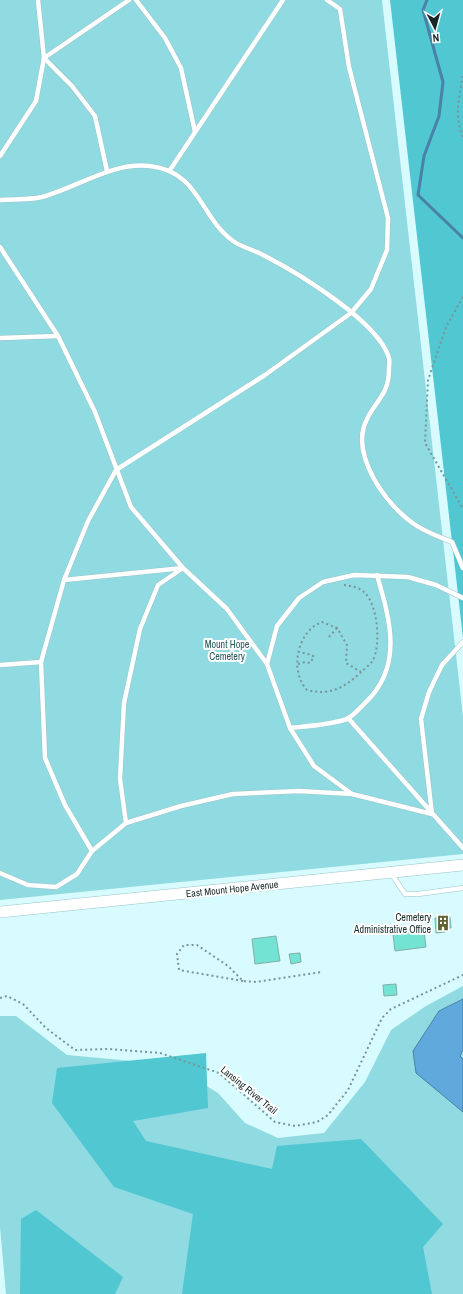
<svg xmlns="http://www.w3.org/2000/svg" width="463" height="1294" viewBox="0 0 463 1294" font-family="'Archivo Narrow',sans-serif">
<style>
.green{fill:#90dae1}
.forest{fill:#50c7d1}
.water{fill:#5fa9dc;stroke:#4982a6}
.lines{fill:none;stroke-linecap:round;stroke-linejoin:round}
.stream{stroke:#4982a6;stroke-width:3}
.building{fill:#73e3d4;stroke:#83aea7}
.service-casing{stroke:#99c5c9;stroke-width:5.5}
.tertiary-casing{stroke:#99c5c9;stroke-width:12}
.path{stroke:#799597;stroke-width:2;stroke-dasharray:2 3;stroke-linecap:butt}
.service{stroke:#fff;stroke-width:4.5}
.tertiary{stroke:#fff;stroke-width:11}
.labels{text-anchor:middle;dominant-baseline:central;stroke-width:4;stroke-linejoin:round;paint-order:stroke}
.park-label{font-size:10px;fill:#285b5f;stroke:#fff}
.street-label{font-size:10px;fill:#162829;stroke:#fff}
.poi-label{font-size:10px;fill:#162829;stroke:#fff;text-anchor:end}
</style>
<rect width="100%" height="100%" fill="#d7fbfe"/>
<g class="green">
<path d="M0,0H382L463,717V854L0,900Z"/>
<path d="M463,986V1294H6L0,1227V1016H16L67,1055L143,1062L184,1072L218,1093L245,1123L278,1138L324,1133L365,1082L391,1030L426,1006Z"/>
</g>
<g class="forest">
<path d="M390,0H463V638Z"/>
<path d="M206,1053L208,1108L133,1121L146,1141L272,1169L277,1146L361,1139L443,1224L423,1247L432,1294H182L193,1214L114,1187L52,1103L57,1068Z"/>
<path d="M36,1210L123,1277L115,1294H20L21,1219Z"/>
</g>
<path class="water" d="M463,999V1050L460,1056L463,1059V1112L416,1073L413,1051L439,1011Z"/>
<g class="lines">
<path class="stream" d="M427,0L423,10L443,82L439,116L424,156L418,195L463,238"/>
</g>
<g class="building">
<path d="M450,917L451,928H444L445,932L436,933L435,918Z"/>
<path d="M424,931L426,947L395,951L393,934Z"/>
<path d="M276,936L280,961L255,964L252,939Z"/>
<path d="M300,953L301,962L291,964L289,954Z"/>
<path d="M396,984L397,995L384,996L383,985Z"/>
</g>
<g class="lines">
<defs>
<g id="service">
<path d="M38,0L44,58L72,86L95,116L107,171"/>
<path d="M136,0L165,38L181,68L195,132"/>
<path d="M0,156L36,101L44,58L129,0"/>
<path d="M170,170L283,0"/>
<path d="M0,200C14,199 29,200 42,197C79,187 111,162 150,166C200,172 199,216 233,241C243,248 255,250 265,256C298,273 379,322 389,358C390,361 389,365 389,369C389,394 377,399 367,419C349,454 386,505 414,524C425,532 440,537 452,542L463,568"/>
<path d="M0,247L58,336L95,412L131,507L183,568L227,609L267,664L290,728L314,766L352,794"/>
<path d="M0,338L58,336"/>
<path d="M64,580L183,568L158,585L140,629L124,703L120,779L126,823"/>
<path d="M267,664L277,626L299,598L323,582L354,575L408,577L436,585L463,598"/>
<path d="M0,665L41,662"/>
<path d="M348,718L463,848"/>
<path d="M290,728C309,726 329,725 347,719C353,716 360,708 365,703C404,666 390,620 377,575"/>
<path d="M432,814L421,719L429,692L442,665L463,642"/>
<path d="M92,851L65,805L45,758L41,662L64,580L88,521L116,470L265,375L351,313L371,289L387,250L388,218L349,67L340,9L327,0"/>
<path d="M0,873L28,885L56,887L77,874L92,851L126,823L181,806L233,794L299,791L352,794L432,814"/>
<path d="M391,873L405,894H418L463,888"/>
</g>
<path id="tertiary" d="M0,912L463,865"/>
</defs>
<use href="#service" class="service-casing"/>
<use href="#tertiary" class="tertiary-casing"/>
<g class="path">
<path d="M463,76C459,96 454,118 463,137"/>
<path d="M463,297L446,327L428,380L425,443L463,509"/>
<path d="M344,585C351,586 359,587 364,592C378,604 381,645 373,660C370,665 364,669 360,673C344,688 329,696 307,690C289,671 297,631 322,622L337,628L347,645L346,663L361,672"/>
<path d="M329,637L337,628"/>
<path d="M298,664L305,662L310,663L314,657L312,655L299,652"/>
<path d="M243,981L179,970L177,954L184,945H197L228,966L243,981L256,982L321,972"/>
<path d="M0,998L7,996L23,1004L46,1028L75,1050L109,1049L160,1053L219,1073L275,1122L295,1126L317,1122L328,1115L348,1090L382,1018L391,1009L463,975"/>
</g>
<use href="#service" class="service"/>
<use href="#tertiary" class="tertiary"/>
</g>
<defs>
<symbol id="building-bare" viewBox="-9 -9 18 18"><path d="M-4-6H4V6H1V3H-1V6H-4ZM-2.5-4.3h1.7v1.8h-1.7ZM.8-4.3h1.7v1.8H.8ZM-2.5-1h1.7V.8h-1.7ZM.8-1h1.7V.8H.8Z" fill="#61612e" stroke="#fff" stroke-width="2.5" paint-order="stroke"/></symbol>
</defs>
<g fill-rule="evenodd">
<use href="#building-bare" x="432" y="912" width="22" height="22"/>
</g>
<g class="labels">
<g class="park-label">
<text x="227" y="644">Mount Hope<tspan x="227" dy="12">Cemetery</tspan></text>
</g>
<g class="street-label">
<text transform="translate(232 889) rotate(-6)">East Mount Hope Avenue</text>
<text transform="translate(249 1090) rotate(39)">Lansing River Trail</text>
</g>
<g class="poi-label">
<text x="431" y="917">Cemetery<tspan x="431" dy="12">Administrative Office</tspan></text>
</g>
</g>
<g transform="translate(435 28) rotate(174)" stroke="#ffffff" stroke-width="3" paint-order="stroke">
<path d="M0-3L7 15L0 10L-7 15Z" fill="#162829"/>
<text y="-6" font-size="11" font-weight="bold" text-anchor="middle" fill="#162829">N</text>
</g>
</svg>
